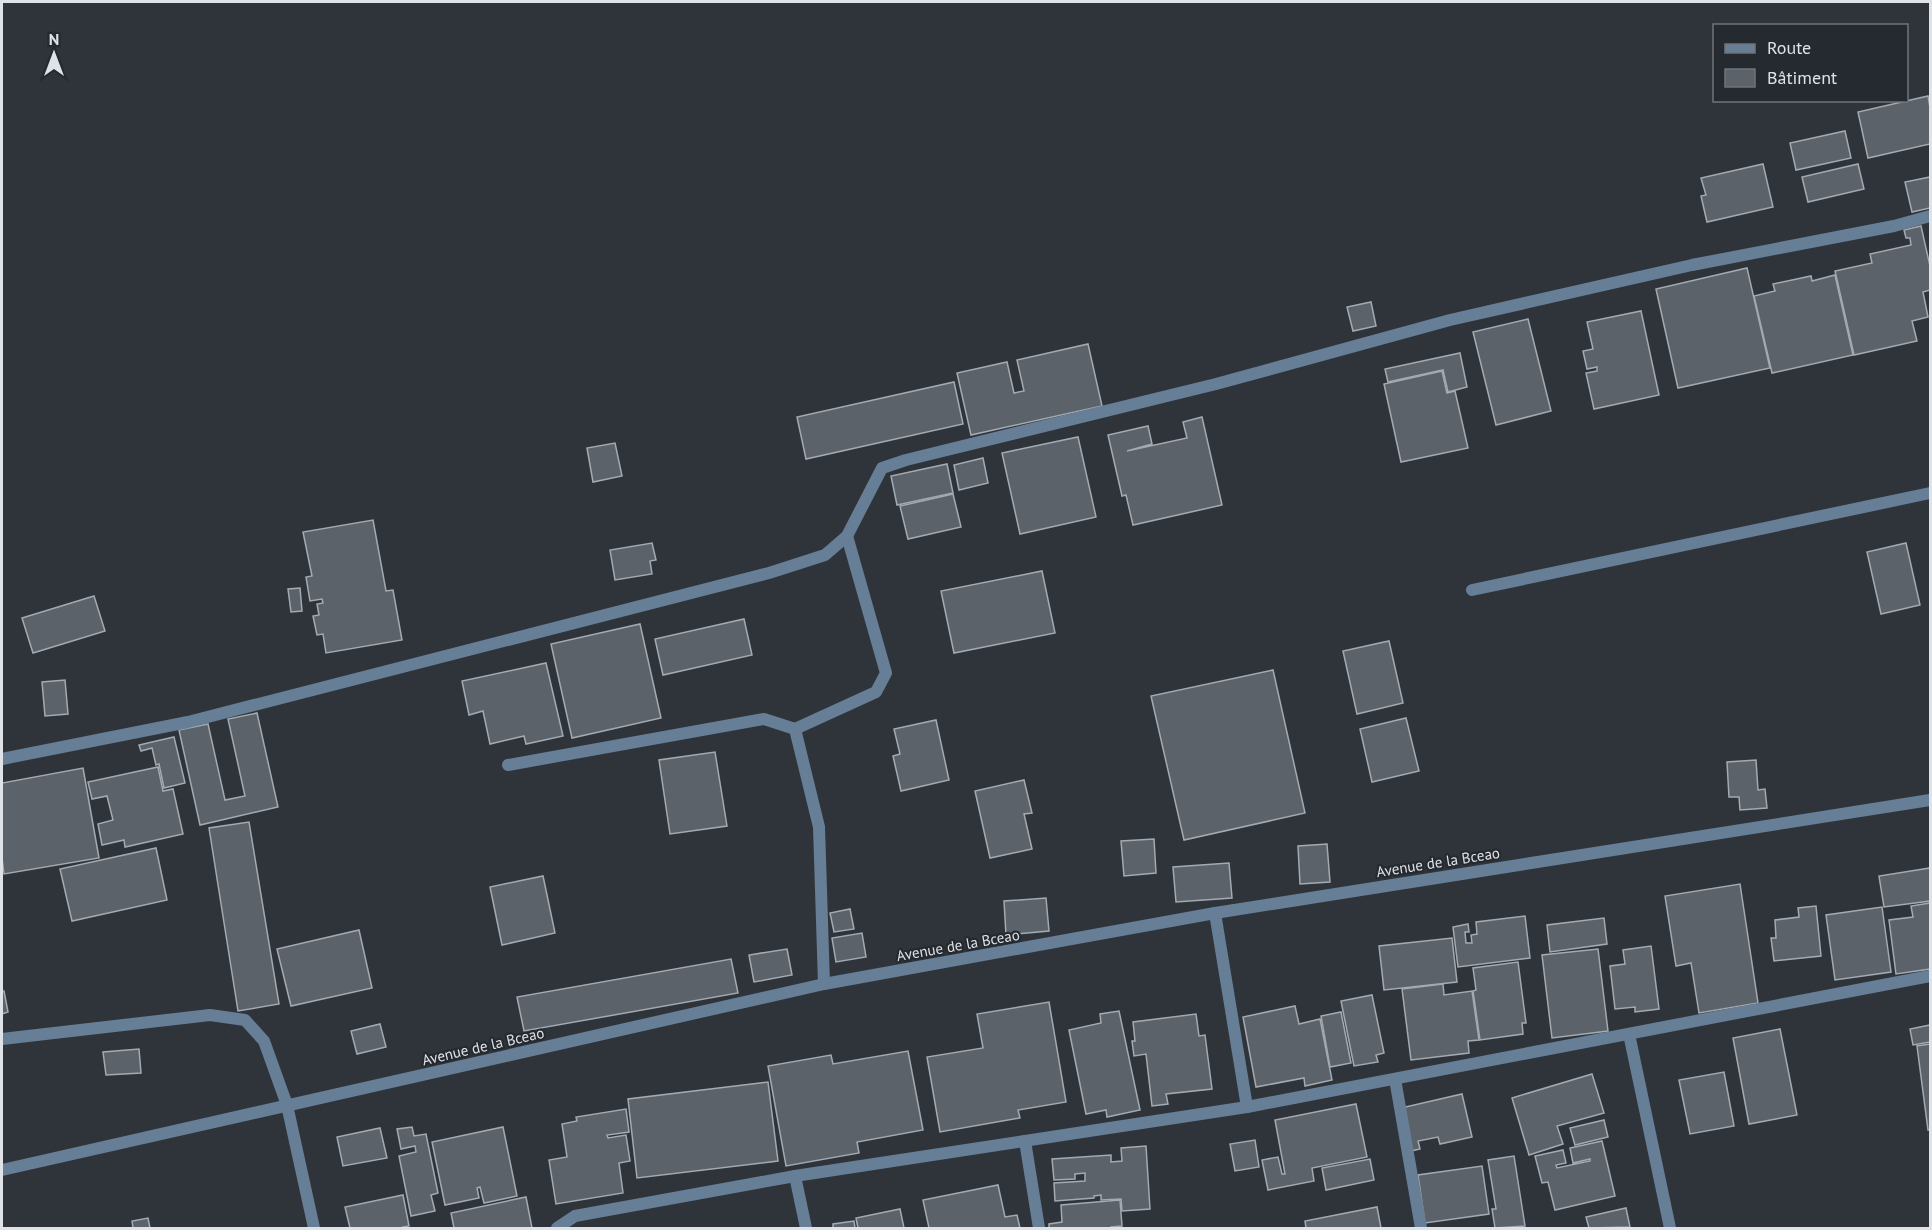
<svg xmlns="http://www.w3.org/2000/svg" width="1932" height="1230" viewBox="0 0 1932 1230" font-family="'PT Sans',sans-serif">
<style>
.building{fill:#5c6269;stroke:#a4aab2;stroke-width:1.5}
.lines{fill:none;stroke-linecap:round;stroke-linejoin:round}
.street{stroke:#677e97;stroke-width:12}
.labels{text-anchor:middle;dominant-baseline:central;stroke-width:4.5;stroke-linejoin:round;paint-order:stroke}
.street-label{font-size:15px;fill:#dfe2e6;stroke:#252a30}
</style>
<rect width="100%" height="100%" fill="#2f343a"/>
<g class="building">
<path d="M1928,96L1930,108V144L1868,158L1858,112Z"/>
<path d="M1845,131L1851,158L1796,170L1790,143Z"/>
<path d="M1763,164L1773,207L1707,222L1701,196L1706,195L1701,178Z"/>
<path d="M1858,164L1864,189L1808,202L1802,177Z"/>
<path d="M1930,177V208L1912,212L1905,182Z"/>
<path d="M1921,226L1930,266V290L1923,292L1928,317L1912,321L1917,341L1854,355L1835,271L1872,263L1870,254L1911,245L1910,238H1906L1904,230Z"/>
<path d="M1747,268L1770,368L1678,388L1656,289Z"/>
<path d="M1835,275L1853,355L1772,373L1754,296L1775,291L1773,284L1811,276L1812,281Z"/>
<path d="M1371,302L1376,326L1353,331L1347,307Z"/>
<path d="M1641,311L1659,395L1594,409L1586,373L1597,371V367L1587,369L1583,351L1593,349L1587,322Z"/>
<path d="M1528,319L1551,411L1496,425L1473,332Z"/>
<path d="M1088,344L1102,406L971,435L957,373L1007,362L1014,393L1024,391L1017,360Z"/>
<path d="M1460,353L1467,387L1448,392L1443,370L1388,382L1385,369Z"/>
<path d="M1442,371L1447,393L1455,391L1468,448L1401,462L1384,384Z"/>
<path d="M954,382L963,424L806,459L797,417Z"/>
<path d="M1202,417L1222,505L1133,525L1126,495L1122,496L1108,435L1148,426L1152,444L1127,451L1187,438L1183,422Z"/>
<path d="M1078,437L1096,517L1020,534L1002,453Z"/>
<path d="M615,443L622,476L593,482L587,448Z"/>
<path d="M983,458L988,483L959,490L954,465Z"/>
<path d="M947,464L953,493L897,505L891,476Z"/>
<path d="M953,494L961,527L908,539L900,506Z"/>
<path d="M373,520L386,591L393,590L402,640L326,653L323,634L317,635L313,616L319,615L317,604L323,603L322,599L310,601L306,577L312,576L303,532Z"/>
<path d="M652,543L656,560L650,561L652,574L615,580L610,550Z"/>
<path d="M1906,543L1920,605L1881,614L1867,552Z"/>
<path d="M1042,571L1055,633L954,653L941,591Z"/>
<path d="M300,588L302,611L291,612L288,589Z"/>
<path d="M94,596L105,631L33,653L22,618Z"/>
<path d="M744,619L752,655L663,675L655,639Z"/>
<path d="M640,624L661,718L572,738L551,644Z"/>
<path d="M1389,641L1403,703L1357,714L1343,651Z"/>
<path d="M546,663L563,736L526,744L524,736L490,744L483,711L469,715L462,681Z"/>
<path d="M1273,670L1305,813L1184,840L1151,696Z"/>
<path d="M65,680L68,714L45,716L42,682Z"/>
<path d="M257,713L278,807L200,825L179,730L208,724L225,800L245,796L228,719Z"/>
<path d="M1406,718L1419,771L1372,782L1360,729Z"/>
<path d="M936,720L949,780L901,791L893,756L900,754L894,729Z"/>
<path d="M174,737L185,783L164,788L159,764L156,765L152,748L141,751L139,745Z"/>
<path d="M715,752L727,826L670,834L659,760Z"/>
<path d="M1756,760L1758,790L1765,789L1767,808L1740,810L1739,797H1729L1727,762Z"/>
<path d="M158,767L163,791L173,789L183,834L125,847L124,840L102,845L98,824L113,820L107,796L92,799L88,782Z"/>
<path d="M83,768L99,858L4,874L2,858V783Z"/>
<path d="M1024,780L1032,813L1024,814L1032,849L990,858L975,791Z"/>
<path d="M249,822L279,1004L238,1011L209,828Z"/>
<path d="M1154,839L1156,873L1124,876L1121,841Z"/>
<path d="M1327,844L1330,882L1300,884L1298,846Z"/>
<path d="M156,848L167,900L72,921L60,869Z"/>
<path d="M1229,863L1232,898L1176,902L1173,867Z"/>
<path d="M1930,868V901L1884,907L1879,876Z"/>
<path d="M543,876L555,933L502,945L490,887Z"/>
<path d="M1740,884L1758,1003L1699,1013L1691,963L1676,966L1665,896Z"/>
<path d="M1046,898L1049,931L1006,935L1004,901Z"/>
<path d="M1930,903V969L1896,974L1889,920L1913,917L1911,906Z"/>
<path d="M1816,906L1821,956L1774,961L1771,938H1776L1775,920L1799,917L1798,908Z"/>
<path d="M1882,907L1891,972L1835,980L1826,915Z"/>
<path d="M850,909L854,929L834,932L830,913Z"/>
<path d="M1525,916L1530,958L1458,967L1453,927L1468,924L1469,932H1465L1466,943H1472L1471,935L1477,934L1476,922Z"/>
<path d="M1604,918L1607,944L1550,952L1547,925Z"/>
<path d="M359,930L372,988L291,1006L277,949Z"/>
<path d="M862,933L866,957L836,962L832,938Z"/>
<path d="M1452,938L1457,982L1384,990L1379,946Z"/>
<path d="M1651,946L1659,1009L1635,1012V1007L1615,1009L1610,966L1625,964L1623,950Z"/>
<path d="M787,949L792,975L754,982L749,955Z"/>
<path d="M1598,949L1608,1031L1552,1038L1542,955Z"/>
<path d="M731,959L738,993L524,1031L517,997Z"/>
<path d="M1518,962L1526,1023H1522L1523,1034L1480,1040L1473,991L1476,990L1473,968Z"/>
<path d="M1443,984L1444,995L1472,991L1479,1040L1468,1041L1469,1053L1411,1060L1402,989Z"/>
<path d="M2,991H4L8,1012L2,1014Z"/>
<path d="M1372,995L1384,1053L1376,1055L1378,1062L1354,1066L1341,1001Z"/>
<path d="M1049,1002L1066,1102L1018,1110L1020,1118L940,1132L927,1057L983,1048L977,1014Z"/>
<path d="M1295,1006L1299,1024L1320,1019L1332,1080L1305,1086L1304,1078L1256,1087L1243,1017Z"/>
<path d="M1119,1011L1140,1110L1107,1117L1106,1110L1086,1114L1069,1030L1101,1023L1100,1014Z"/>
<path d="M1341,1012L1351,1063L1330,1067L1321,1016Z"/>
<path d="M1196,1014L1199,1036L1205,1035L1212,1089L1166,1094L1168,1104L1152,1106L1146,1054L1134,1056L1132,1041H1135L1133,1022Z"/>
<path d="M380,1024L386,1047L357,1054L351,1031Z"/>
<path d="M1930,1025V1042L1913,1045L1910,1029Z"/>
<path d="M1780,1029L1797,1115L1749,1124L1733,1038Z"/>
<path d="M1930,1044V1130H1928L1917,1046Z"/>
<path d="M139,1049L141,1073L106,1075L103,1052Z"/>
<path d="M908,1051L923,1130L857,1142L859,1153L786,1166L768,1066L831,1055L833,1064Z"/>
<path d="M1724,1072L1734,1126L1690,1134L1679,1080Z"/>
<path d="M1592,1074L1604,1113L1557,1126L1563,1144L1529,1155L1512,1098Z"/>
<path d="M768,1082L778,1161L637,1178L628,1099Z"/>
<path d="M1462,1094L1472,1137L1440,1144L1438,1137L1418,1141L1420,1149L1411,1151L1401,1108Z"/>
<path d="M1356,1104L1367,1157L1312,1168L1314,1181L1268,1190L1262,1160L1278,1157L1282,1174H1285L1275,1120Z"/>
<path d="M626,1109L629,1132L607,1135L608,1138L626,1135L630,1161L619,1163L623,1193L556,1204L549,1160L567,1157L562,1124L577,1121L576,1117Z"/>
<path d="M1604,1120L1608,1137L1575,1145L1570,1128Z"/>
<path d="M412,1127L414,1136L426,1134L438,1193L431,1195L435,1211L411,1216L399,1156L416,1152L415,1146L401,1149L397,1129Z"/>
<path d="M503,1127L517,1196L484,1203L480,1187L477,1188L479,1198L445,1205L432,1142Z"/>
<path d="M380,1128L387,1158L343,1166L337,1137Z"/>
<path d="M1255,1140L1259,1167L1235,1171L1230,1144Z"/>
<path d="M1602,1141L1615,1196L1555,1210L1548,1182L1542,1183L1535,1156L1563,1150L1566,1163L1556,1165L1557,1168L1590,1161V1159L1573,1163L1570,1148Z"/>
<path d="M1146,1146L1150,1209L1122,1211L1121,1199L1101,1200V1195L1094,1196V1198L1055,1201L1054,1183L1085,1181V1173L1075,1174V1179L1054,1180L1052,1159L1111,1155V1162L1122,1161L1121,1148Z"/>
<path d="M1514,1156L1525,1226L1495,1228L1492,1209H1496L1488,1160Z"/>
<path d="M1370,1159L1374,1180L1326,1190L1322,1168Z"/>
<path d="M1482,1166L1489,1214L1425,1223L1418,1175Z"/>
<path d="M998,1185L1005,1217L1017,1215L1020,1228H929L923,1200Z"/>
<path d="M403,1195L409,1226L403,1227L404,1228H350L345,1207Z"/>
<path d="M526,1197L532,1228H454L451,1213Z"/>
<path d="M1120,1200L1122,1226L1111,1227V1228H1049V1224L1062,1222L1061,1205Z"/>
<path d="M1377,1207L1381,1228H1306L1305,1221Z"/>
<path d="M1626,1208L1630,1227L1589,1228L1586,1217Z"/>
<path d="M900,1209L904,1228H858L856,1218Z"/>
<path d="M148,1218L150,1228H133L132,1221Z"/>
<path d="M854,1221L855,1228H833V1224Z"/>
</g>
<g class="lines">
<g class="street">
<path d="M1472,590L1930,493"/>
<path d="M795,729L876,692L886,673L847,536"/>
<path d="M2,759L188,722L769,573L825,555L847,536L882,468L906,460L1216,384L1450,320L1692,265L1894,226L1930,216"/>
<path d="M508,765L764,719L795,729L819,827L824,984"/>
<path d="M1215,913L1247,1107"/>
<path d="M1629,1034L1670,1228"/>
<path d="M2,1039L210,1015L245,1020L264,1041L287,1105L314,1228"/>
<path d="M1395,1079L1421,1228"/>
<path d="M1025,1141L1039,1228"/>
<path d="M2,1170L824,984L1215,913L1930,800"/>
<path d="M795,1176L806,1228"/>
<path d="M557,1228L575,1216L795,1176L1247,1107L1930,976"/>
</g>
</g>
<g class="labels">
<g class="street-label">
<text transform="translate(1438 862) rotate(-9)">Avenue de la Bceao</text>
<text transform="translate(958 945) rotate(-10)">Avenue de la Bceao</text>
<text transform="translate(483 1046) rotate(-13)">Avenue de la Bceao</text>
</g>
</g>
<rect width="1932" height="1230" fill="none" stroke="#dfe2e6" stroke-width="6"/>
<rect x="1713" y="24" width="195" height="78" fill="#252a30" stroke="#6f7479" stroke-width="1.5"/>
<rect x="1725" y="44" width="30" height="9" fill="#677e97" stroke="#6f7479" stroke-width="1.5"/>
<text x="1767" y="54" font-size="18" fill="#dfe2e6">Route</text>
<rect x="1725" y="69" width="30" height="18" fill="#5c6269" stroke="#6f7479" stroke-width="1.5"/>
<text x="1767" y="84" font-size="18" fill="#dfe2e6">Bâtiment</text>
<g transform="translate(54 54)" stroke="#252a30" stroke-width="4.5" paint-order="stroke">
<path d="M0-4.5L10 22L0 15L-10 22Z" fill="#dfe2e6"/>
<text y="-9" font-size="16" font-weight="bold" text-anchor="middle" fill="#dfe2e6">N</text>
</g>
</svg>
